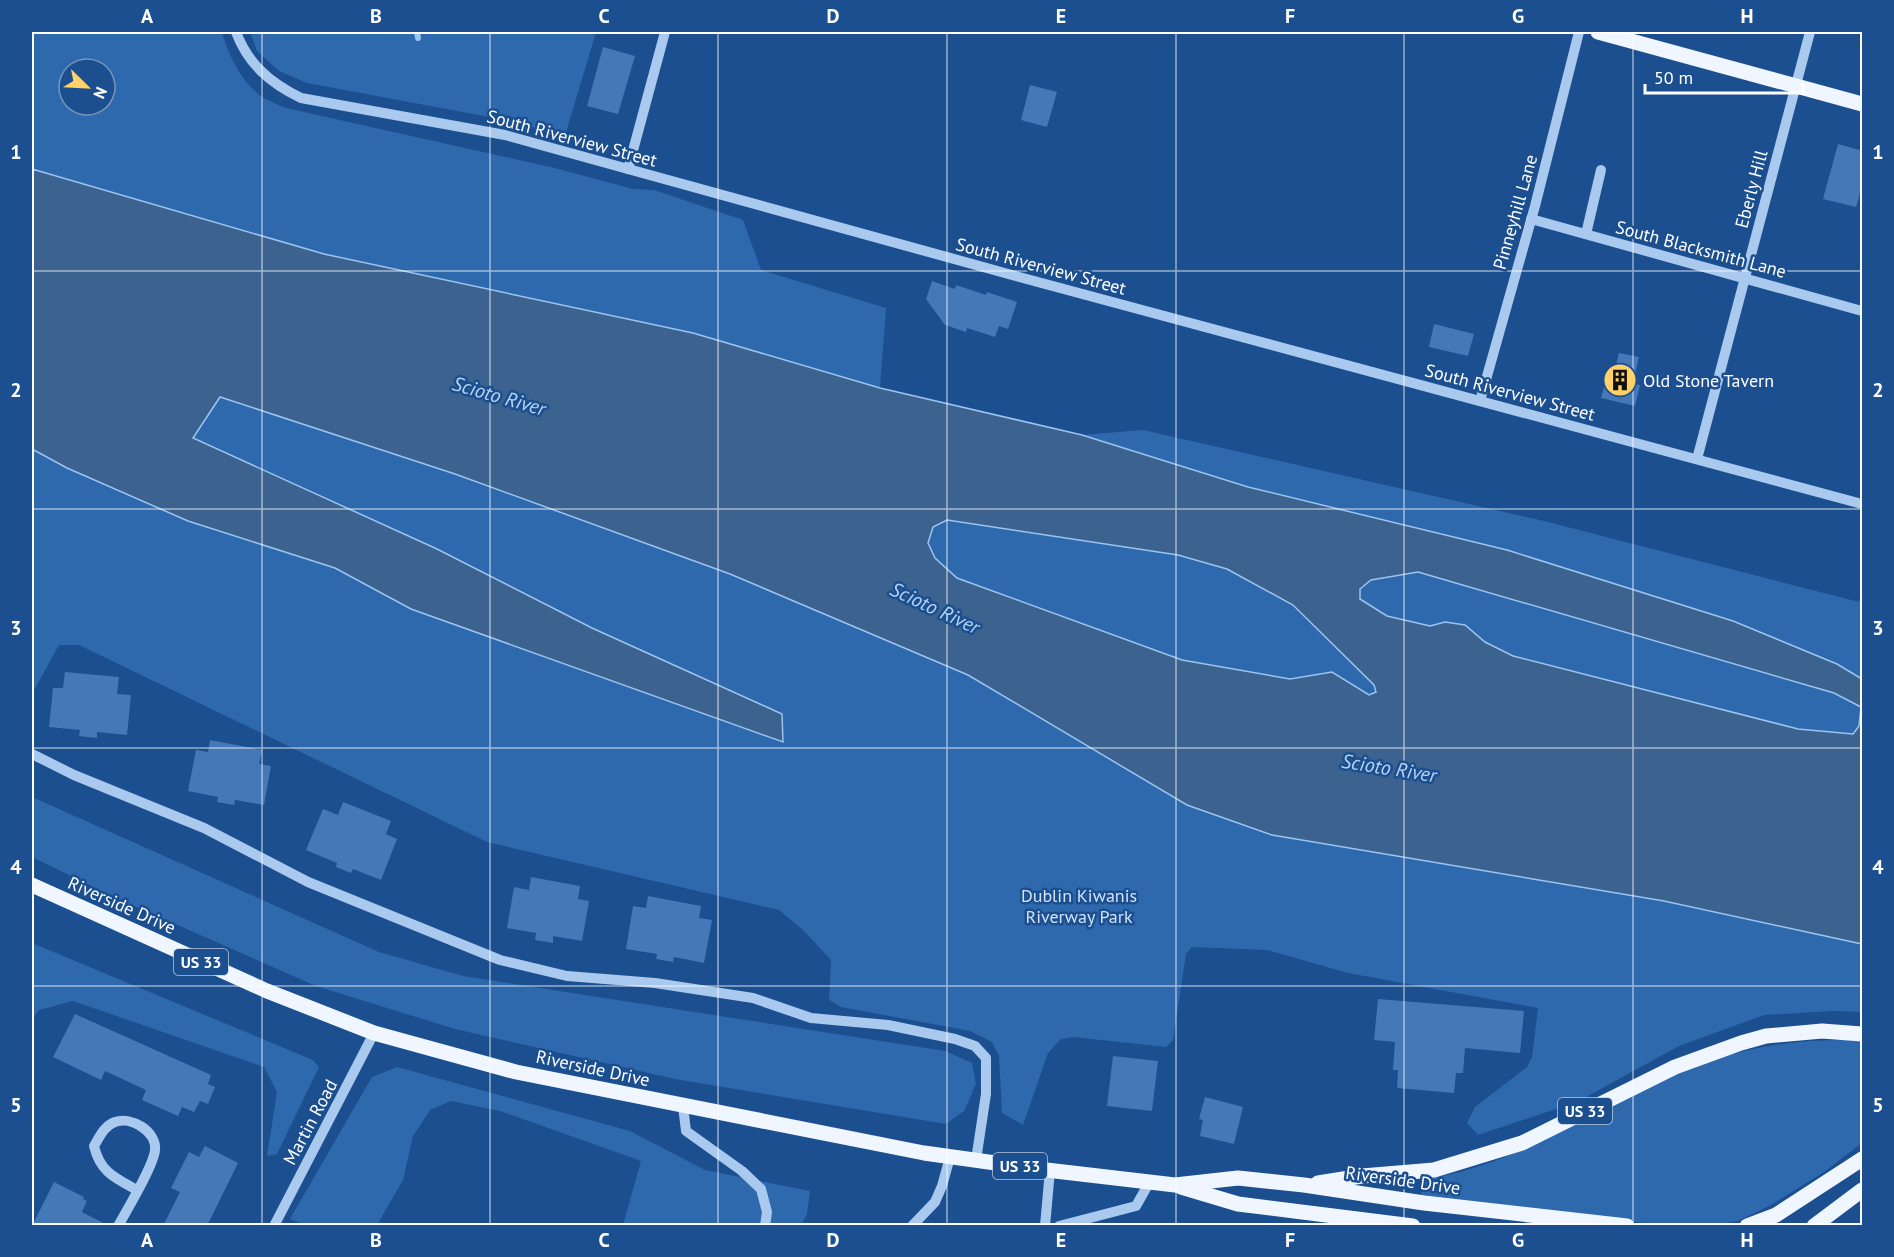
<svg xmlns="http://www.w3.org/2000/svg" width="1894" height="1257" viewBox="0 0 1894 1257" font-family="'PT Sans',sans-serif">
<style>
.green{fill:#2e69ad;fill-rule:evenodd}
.water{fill:#3c6290;stroke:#9cc4f0;stroke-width:1.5;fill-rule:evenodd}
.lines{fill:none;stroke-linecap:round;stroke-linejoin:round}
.stream{stroke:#9cc4f0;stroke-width:6}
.building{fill:#4478b7}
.minor{stroke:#a9c9ee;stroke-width:10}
.major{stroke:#f0f6ff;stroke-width:15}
.grid{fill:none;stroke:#fff;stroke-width:1.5;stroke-opacity:0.55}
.labels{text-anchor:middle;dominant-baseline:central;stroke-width:5;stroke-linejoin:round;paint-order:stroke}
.shield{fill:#1b4f8f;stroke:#bbcadd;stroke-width:1.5}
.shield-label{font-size:16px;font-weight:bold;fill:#fff}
.street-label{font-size:18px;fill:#fff;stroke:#1b4f8f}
.poi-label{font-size:18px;fill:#fff;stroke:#1b4f8f;text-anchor:start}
.park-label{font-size:18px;fill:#cfe3fa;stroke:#1b4f8f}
.water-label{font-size:20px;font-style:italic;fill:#b5d3f5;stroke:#1b4f8f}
.neatline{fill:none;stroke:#fff;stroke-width:2}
.grid-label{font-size:20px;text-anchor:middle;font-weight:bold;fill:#fff}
</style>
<rect width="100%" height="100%" fill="#1b4f8f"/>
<g class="green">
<path d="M32,32H222C228,55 243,85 264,98C271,102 279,105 286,108L555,168L633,189L654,190L743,220L761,270L886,308L880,388L693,333L324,254L32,169ZM69,69H105V105H69Z"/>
<path d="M250,32H596L565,136L500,119L307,83L279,71L257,51Z"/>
<path d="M220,397L455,474L730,574L968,675L1187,805L1664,901L1862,944V1012L1833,1011L1764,1015L1679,1046L1577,1102L1478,1135L1467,1123L1475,1107L1527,1067L1532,1057L1538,1008L1348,973L1267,950L1192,947L1186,954L1173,1040L1166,1047L1073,1037L1061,1039L1048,1053L1023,1125L1002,1113L999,1056L992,1042L970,1031L841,1007L829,1000L831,960L803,930L779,910L487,842L79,645H59L32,694V449L67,468L188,521L335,568L411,609L782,742L592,628L437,549L193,438Z"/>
<path d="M1143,430L1544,521L1859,602L1862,591V679L1837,664L1248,487L1082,435Z"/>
<path d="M947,520L1178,555L1227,569L1293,605L1374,685L1376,692L1369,695L1332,672L1290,679L1182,660L957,578L935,558L928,543L933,527Z"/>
<path d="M1418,572L1834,693L1861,707L1859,726L1853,734L1798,729L1513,656L1485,642L1465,625L1445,622L1430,626L1387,616L1360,599V589L1371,580Z"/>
<path d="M32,797L379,952L463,976L945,1051L972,1063L976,1084L964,1111L946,1124L675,1079L455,1029L316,986L116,898L32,857Z"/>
<path d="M32,943L313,1060L319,1067L277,1154L267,1156L277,1092L264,1067L73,1001L39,1010L32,1019Z"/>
<path d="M1846,1040L1862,1041V1143L1824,1172L1769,1206L1738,1221L1717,1224H1661L1623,1221L1421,1198V1180C1511,1167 1584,1117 1665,1079C1726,1051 1778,1040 1846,1040Z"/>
<path d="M397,1067L630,1131L705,1170L810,1191L807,1214L801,1225H623L641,1161L500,1111L451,1101L430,1110L413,1136L403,1180L377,1225H306L290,1219L372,1077Z"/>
</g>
<path class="water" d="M32,169L324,254L693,333L880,388L1082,435L1248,487L1507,550L1733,621L1837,664L1862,679V944L1664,901L1272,835L1187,805L968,675L730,574L455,474L220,397L193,438L437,549L592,628L782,714L783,742L411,609L335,568L188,521L67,468L32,449ZM947,520L1178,555L1227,569L1293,605L1374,685L1376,692L1369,695L1332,672L1290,679L1182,660L957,578L935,558L928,543L933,527ZM1418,572L1834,693L1861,707L1859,726L1853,734L1798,729L1513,656L1485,642L1465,625L1445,622L1430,626L1387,616L1360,599V589L1371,580Z"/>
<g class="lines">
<path class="stream" d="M417,32L418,38"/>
</g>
<g class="building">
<path d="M603,47L635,56L618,114L587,106Z"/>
<path d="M1030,85L1057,92L1047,127L1021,120Z"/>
<path d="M1838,144L1863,151V183L1856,207L1823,199Z"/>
<path d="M932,281L955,289L956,285L986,295L987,292L1017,302L1008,329L999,326L995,337L967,328L966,332L945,325L926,299Z"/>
<path d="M1434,324L1474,334L1468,356L1429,347Z"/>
<path d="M1619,353L1639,357L1633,383L1640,385L1635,406L1601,398L1607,376L1613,378Z"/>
<path d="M65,672L119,677L117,694L131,695L127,735L97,732V738L79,736L80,730L49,727L53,688H63Z"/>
<path d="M210,740L262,750L259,764L271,766L264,805L235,800L234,805L217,802L218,797L188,791L196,750L208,752Z"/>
<path d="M343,802L391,821L386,834L397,839L381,880L353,869L351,873L336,867L337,863L306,850L323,809L338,815Z"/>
<path d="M531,877L580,886L578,899L589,901L582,941L553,936V943L535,940L536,933L507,928L514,887L529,890Z"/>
<path d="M648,896L701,906L699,918L712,920L704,963L674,957L673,962L656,959L657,954L626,949L633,906L646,908Z"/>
<path d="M1378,999L1524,1011L1520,1053L1465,1048L1463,1073H1456L1454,1093L1397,1088L1398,1070H1393L1395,1042L1374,1040Z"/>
<path d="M75,1014L211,1075L208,1084L215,1087L208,1104L200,1101L194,1112L182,1107L178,1116L142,1100L146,1090L105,1071L101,1080L53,1057Z"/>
<path d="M1113,1056L1158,1061L1152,1111L1107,1106Z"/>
<path d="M1205,1097L1243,1107L1234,1144L1200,1136L1203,1120L1199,1119Z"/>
<path d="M205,1146L238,1163L207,1226H163L180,1192L171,1188L189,1152L199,1157Z"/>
<path d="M54,1182L84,1197L83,1199L87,1201L82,1212L109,1226H32Z"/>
</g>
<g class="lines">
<g class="minor">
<path d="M236,32C248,64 270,83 301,98L505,135L1012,275L1862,504"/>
<path d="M628,169L665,32"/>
<path d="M1531,219L1862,311"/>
<path d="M1586,234L1601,170"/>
<path d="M1480,401L1535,206L1579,32"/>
<path d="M1697,459L1810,32"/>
<path d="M32,754L74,775L204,828L308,882L500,960L567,976L655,983L753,998L811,1018L888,1025L955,1039L975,1046L986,1058V1094L976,1160"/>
<path d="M683,1106L686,1131L742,1171L761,1189L767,1212L765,1226"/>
<path d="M118,1226C127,1210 154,1165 155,1150C157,1132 132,1116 115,1122C104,1126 100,1136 94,1146C100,1172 115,1178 137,1190"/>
<path d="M274,1226L374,1033"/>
<path d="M912,1226L935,1202L942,1186L950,1157"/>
<path d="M1045,1226L1050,1170"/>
<path d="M1059,1226L1136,1206L1149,1183"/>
</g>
<g class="major">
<path d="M1598,32L1862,104"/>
<path d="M32,885L267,991L374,1033L516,1072L924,1153L1038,1169L1175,1185L1238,1178L1304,1185L1424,1203L1627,1226"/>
<path d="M1318,1183L1362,1176L1434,1170L1522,1143L1675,1067L1741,1043L1766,1036L1822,1031L1862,1034"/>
<path d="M1181,1187L1238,1204L1413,1226"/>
<path d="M1747,1226L1776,1215L1862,1159"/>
<path d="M1814,1226L1862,1190"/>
</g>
</g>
<path class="grid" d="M262,32V1226M490,32V1226M718,32V1226M947,32V1226M1176,32V1226M1404,32V1226M1633,32V1226M32,271H1862M32,509H1862M32,748H1862M32,986H1862"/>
<defs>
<symbol id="building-disc" viewBox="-11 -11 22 22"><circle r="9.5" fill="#ffd166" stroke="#1b4f8f"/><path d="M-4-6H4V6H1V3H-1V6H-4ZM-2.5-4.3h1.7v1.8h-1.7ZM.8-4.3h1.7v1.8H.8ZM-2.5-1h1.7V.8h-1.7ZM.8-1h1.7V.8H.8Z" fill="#111"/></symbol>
</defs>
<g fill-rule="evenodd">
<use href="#building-disc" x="1601" y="361" width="38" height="38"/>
</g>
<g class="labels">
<g class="shield">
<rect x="174" y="949" width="54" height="26" rx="4.5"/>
<rect x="1558" y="1098" width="54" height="26" rx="4.5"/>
<rect x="993" y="1153" width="54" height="26" rx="4.5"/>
</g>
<g class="shield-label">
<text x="201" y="962">US 33</text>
<text x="1585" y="1111">US 33</text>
<text x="1020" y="1166">US 33</text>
</g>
<g class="street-label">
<text transform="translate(572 138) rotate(15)">South Riverview Street</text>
<text transform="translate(1751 189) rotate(-75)">Eberly Hill</text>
<text transform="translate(1515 212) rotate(-74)">Pinneyhill Lane</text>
<text transform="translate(1701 249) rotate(15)">South Blacksmith Lane</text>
<text transform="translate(1041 266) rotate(15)">South Riverview Street</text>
<text transform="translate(1510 392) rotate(15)">South Riverview Street</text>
<text transform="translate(122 905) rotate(24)">Riverside Drive</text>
<text transform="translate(593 1068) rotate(12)">Riverside Drive</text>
<text transform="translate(310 1122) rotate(-62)">Martin Road</text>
<text transform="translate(1403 1180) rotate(8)">Riverside Drive</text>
</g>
<g class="poi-label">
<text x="1643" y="380">Old Stone Tavern</text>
</g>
<g class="park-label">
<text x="1079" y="895">Dublin Kiwanis<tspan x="1079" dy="21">Riverway Park</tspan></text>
</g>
<g class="water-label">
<text transform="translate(499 396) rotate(16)">Scioto River</text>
<text transform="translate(935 608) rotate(25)">Scioto River</text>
<text transform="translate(1389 768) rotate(9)">Scioto River</text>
</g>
</g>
<rect width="1894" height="1257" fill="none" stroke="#1b4f8f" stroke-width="66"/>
<g transform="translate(87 87) rotate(114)"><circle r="28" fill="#1b4f8f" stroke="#7695bc" stroke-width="1.5"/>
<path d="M0-4.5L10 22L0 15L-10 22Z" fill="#ffd166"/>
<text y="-9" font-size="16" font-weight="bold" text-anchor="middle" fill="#ffffff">N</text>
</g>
<path d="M1645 84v9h158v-9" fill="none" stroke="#ffffff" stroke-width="3"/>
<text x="1654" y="84" font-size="18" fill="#ffffff" stroke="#1b4f8f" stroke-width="4.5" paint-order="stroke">50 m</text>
<rect x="33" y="33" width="1828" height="1191" class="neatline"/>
<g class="grid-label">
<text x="147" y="23">A</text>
<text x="376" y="23">B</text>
<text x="604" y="23">C</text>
<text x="833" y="23">D</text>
<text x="1061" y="23">E</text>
<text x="1290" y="23">F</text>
<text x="1518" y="23">G</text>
<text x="1747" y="23">H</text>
<text x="16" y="159">1</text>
<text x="1878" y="159">1</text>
<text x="16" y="397">2</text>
<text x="1878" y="397">2</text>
<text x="16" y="635">3</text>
<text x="1878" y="635">3</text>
<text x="16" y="874">4</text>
<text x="1878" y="874">4</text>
<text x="16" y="1112">5</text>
<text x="1878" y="1112">5</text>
<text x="147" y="1247">A</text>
<text x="376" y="1247">B</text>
<text x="604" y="1247">C</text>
<text x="833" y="1247">D</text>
<text x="1061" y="1247">E</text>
<text x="1290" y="1247">F</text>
<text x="1518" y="1247">G</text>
<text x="1747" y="1247">H</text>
</g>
</svg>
